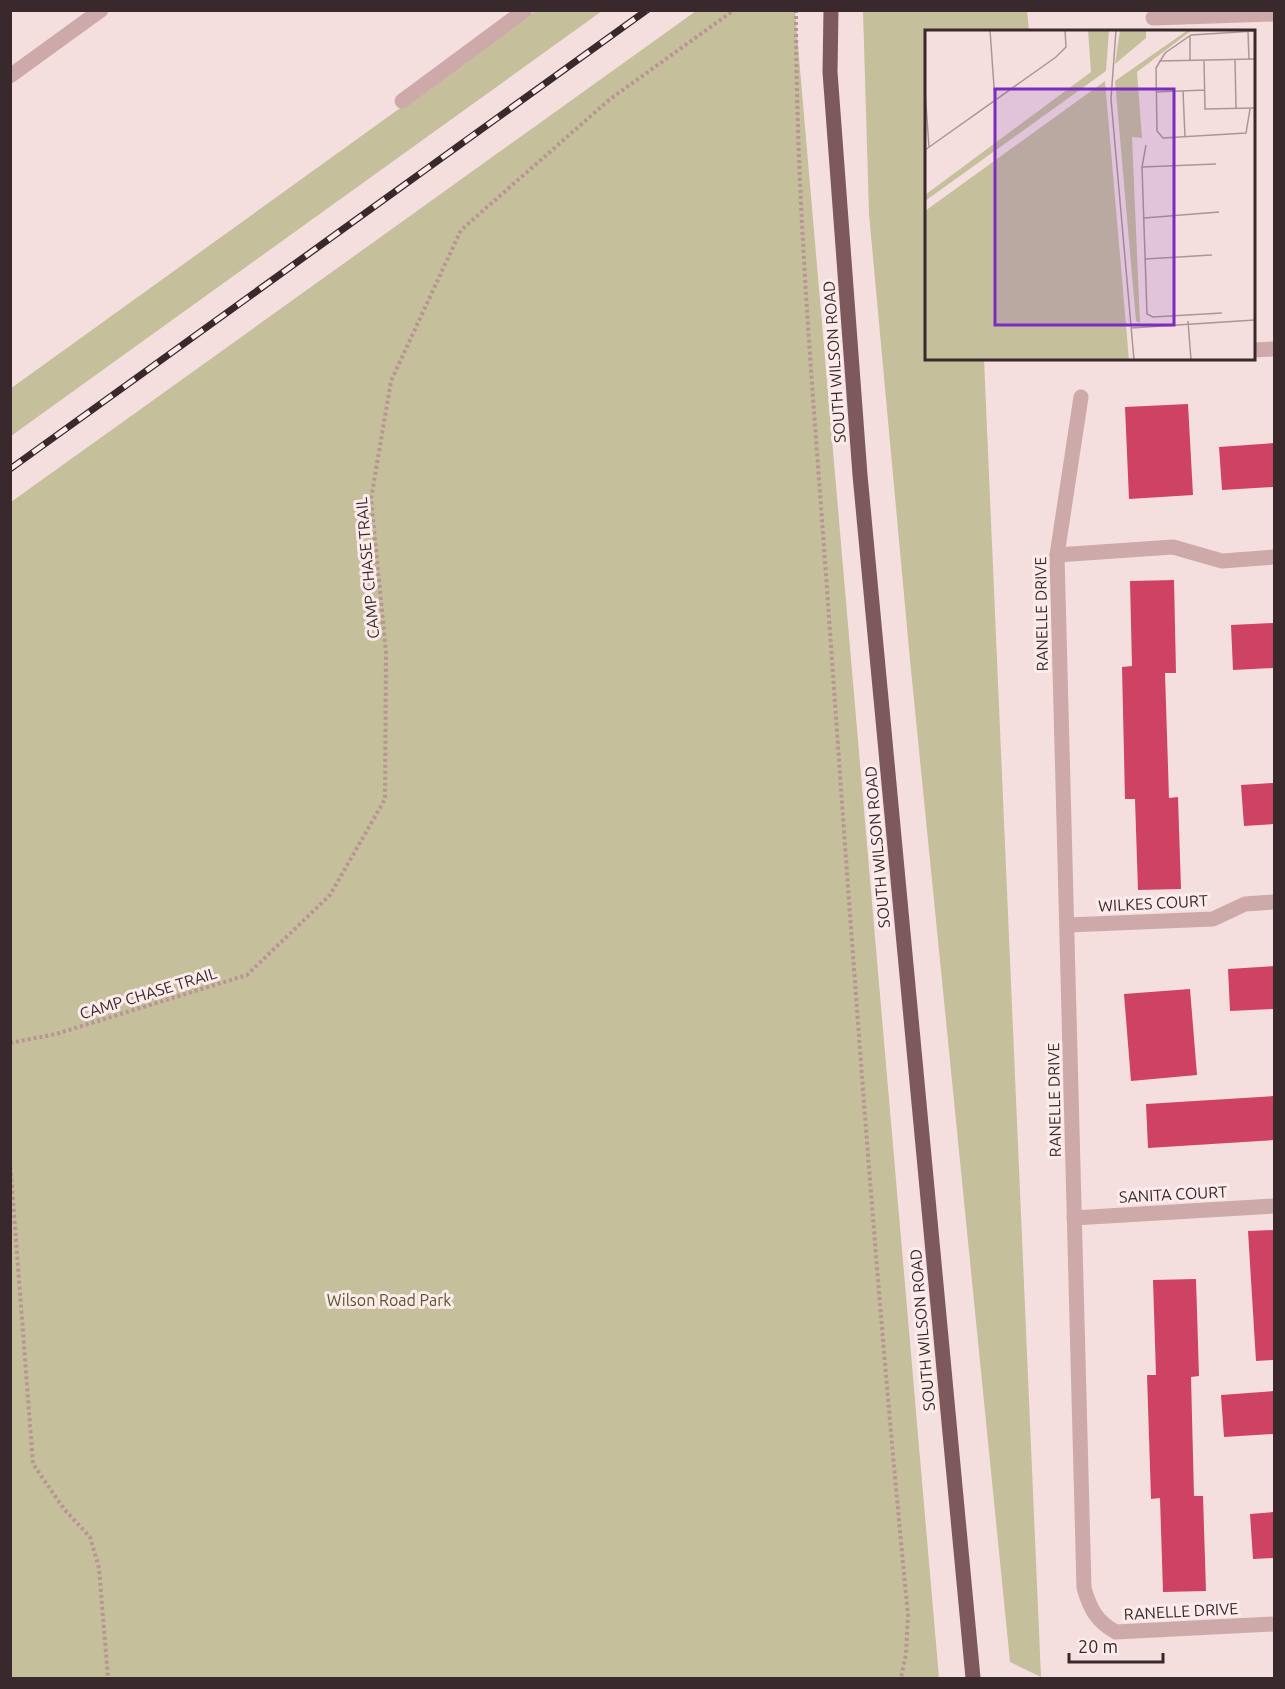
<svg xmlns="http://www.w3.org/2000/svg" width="1285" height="1689" viewBox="0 0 1285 1689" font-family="Ubuntu,sans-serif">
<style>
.green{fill:#c5bf9c}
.building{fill:#ce4264}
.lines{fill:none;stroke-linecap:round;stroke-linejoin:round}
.path{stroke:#ba9395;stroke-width:4;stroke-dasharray:3 3;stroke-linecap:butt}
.minor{stroke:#cea9a9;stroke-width:15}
.major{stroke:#7d595e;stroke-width:15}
.rail-casing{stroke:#3a292c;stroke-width:7}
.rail{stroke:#fbeceb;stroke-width:4.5;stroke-dasharray:14;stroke-linecap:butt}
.labels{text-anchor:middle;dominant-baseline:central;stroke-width:6;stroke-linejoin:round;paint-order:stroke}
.street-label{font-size:16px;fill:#3a292c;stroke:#fbeceb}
.park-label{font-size:16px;fill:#5b552b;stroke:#fbeceb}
.inset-road{fill:none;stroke:#aa9697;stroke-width:1.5}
.view{fill:#7b2cbf;fill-opacity:0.15;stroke:#7b2cbf;stroke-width:3}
.inset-edge{fill:none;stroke:#3a292c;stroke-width:3}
</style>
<rect width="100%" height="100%" fill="#f4dfde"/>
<g class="green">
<path d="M535,11H602L11,436L10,389Z"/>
<path d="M696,11H795L939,1678H11V502Z"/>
<path d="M863,11H1027L1029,31L926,32V358L984,359L1041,1677L1010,1662L910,660L869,214Z"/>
</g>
<g class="building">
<path d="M1188,404L1193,495L1129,499L1125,407Z"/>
<path d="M1274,443V487L1222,490L1219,447Z"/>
<path d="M1174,580L1176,673H1165L1169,798L1178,797L1181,889L1138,890L1135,799H1125L1122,667L1132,666L1130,581Z"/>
<path d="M1274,623V668L1233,670L1231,625Z"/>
<path d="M1274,783V824L1244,826L1241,785Z"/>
<path d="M1274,966V1009L1230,1011L1228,969Z"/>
<path d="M1190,989L1197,1075L1131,1081L1124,994Z"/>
<path d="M1274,1096V1140L1148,1148L1146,1104Z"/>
<path d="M1274,1230V1360L1256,1361L1248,1231Z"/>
<path d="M1196,1279L1199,1376L1191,1377L1194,1496H1203L1206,1591L1163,1592L1160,1498L1151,1499L1147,1375H1156L1153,1280Z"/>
<path d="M1274,1391V1434L1224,1437L1221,1395Z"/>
<path d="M1274,1512V1558L1253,1559L1250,1514Z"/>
</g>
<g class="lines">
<g class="path">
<path d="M796,10C796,218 816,425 830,632C853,960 876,1288 908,1615L906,1654L901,1678"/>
<path d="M10,1043L56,1034L247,975L330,895L385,799L386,652L371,499L391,381L461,230L609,100L734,10"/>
<path d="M10,1161L33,1464L64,1509L90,1537L99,1568L108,1678"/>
</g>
<g class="minor">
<path d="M1153,18L1274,14"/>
<path d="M10,76L101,10"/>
<path d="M402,101L525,10"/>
<path d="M1254,350L1274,349"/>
<path d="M1081,397L1057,555L1084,1588C1090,1609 1097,1622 1116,1632L1274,1624"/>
<path d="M1057,555L1173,547L1222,561L1274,557"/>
<path d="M1068,925L1213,919L1245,904L1274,902"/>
<path d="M1074,1218L1274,1206"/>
</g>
<path class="major" d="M831,10L830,72L860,475L973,1678"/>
<defs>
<path id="rail" d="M10,469L647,10"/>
</defs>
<use href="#rail" class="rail-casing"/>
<use href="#rail" class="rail"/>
</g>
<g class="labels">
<g class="street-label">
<text transform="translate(834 362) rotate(-94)">SOUTH WILSON ROAD</text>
<text transform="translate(367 568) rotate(-95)">CAMP CHASE TRAIL</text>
<text transform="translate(1041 614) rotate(-91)">RANELLE DRIVE</text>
<text transform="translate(877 847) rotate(-95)">SOUTH WILSON ROAD</text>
<text transform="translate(1153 903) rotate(-3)">WILKES COURT</text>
<text transform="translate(148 993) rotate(-17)">CAMP CHASE TRAIL</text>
<text transform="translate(1054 1100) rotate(-91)">RANELLE DRIVE</text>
<text transform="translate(1173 1194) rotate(-3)">SANITA COURT</text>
<text transform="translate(922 1330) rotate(-95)">SOUTH WILSON ROAD</text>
<text transform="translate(1181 1611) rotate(-3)">RANELLE DRIVE</text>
</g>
<g class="park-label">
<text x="389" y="1300">Wilson Road Park</text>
</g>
</g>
<g transform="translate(925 30)">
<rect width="330" height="330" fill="#f4dfde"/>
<path d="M163,0H184L181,41L0,171V165L166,42ZM195,0H221V8L190,34ZM263,0H267L212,42L217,108L207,107L215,293L211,291L190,51ZM180,51L204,330H0V181Z" fill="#c5bf9c"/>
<path class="inset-road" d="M65,0L70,71M191,0L186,69L209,330M323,1L324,29M265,6V30M310,29L311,79M279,30L280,79L330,78M234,31L330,29M0,61L4,117M258,61L260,107M231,62L280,60M325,79L321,103L238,108L232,101L231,38L240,23L266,5L330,1M221,115L217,137L222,284L228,287L297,283M0,120L131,27L141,17L140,0M217,137L291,134M219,188L294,182M220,229L287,225M263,291L266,330M206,298L330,290"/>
<path class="view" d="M70,59H249V295H70Z"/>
<rect width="330" height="330" class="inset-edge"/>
</g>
<rect width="1285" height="1689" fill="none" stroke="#3a292c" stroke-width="24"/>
<path d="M1069 1653v9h94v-9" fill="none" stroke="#3a292c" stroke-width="3"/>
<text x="1078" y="1653" font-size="18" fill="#3a292c" stroke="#fbeceb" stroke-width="4.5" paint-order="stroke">20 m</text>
</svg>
